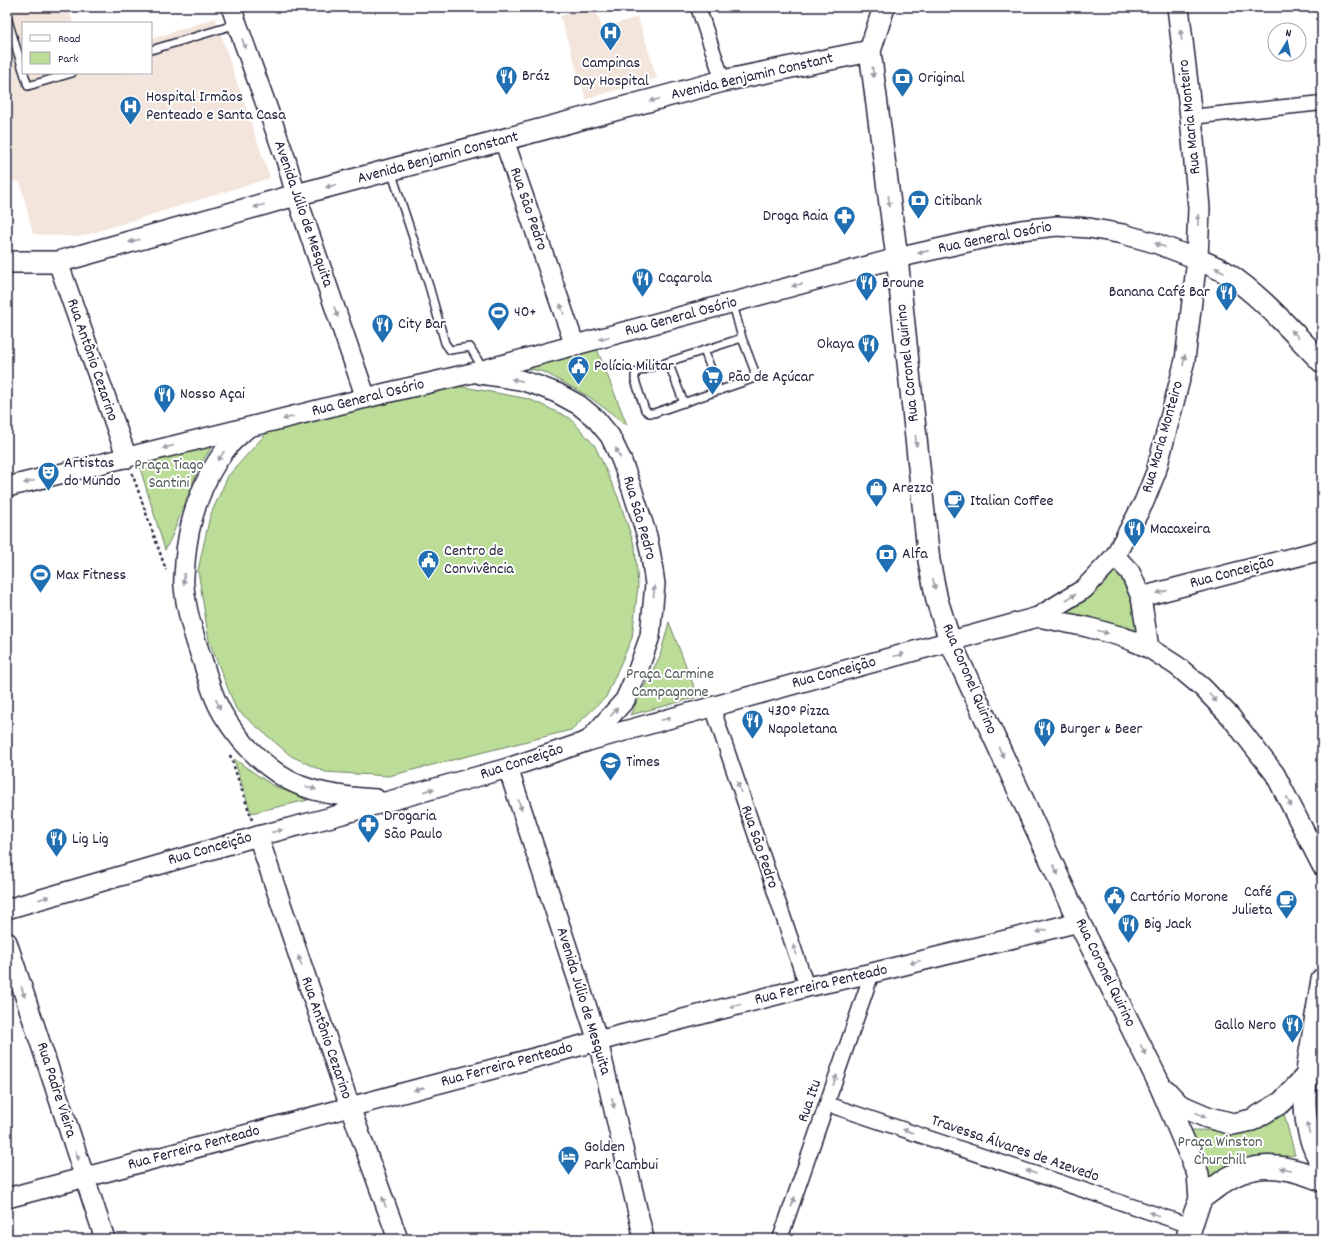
<svg xmlns="http://www.w3.org/2000/svg" width="1329" height="1246" viewBox="0 0 1329 1246" font-family="Dekko,sans-serif">
<style>
.built{fill:#f3e5dc}
.green{fill:#bbdd97;stroke:#6e8069}
.lines{fill:none;stroke-linecap:round;stroke-linejoin:round}
.lane-casing{stroke:#22223b;stroke-width:10}
.street-casing{stroke:#22223b;stroke-width:17}
.secondary-casing{stroke:#22223b;stroke-width:22}
.primary-casing{stroke:#22223b;stroke-width:24}
.highway-casing{stroke:#22223b;stroke-width:25}
.path{stroke:#22223b;stroke-width:2.5;stroke-dasharray:3 3;stroke-linecap:butt}
.lane{stroke:#fff;stroke-width:7}
.street{stroke:#fff;stroke-width:14}
.secondary{stroke:#fff;stroke-width:19}
.primary{stroke:#fff;stroke-width:21}
.highway{stroke:#fff;stroke-width:22}
.oneway{fill:#9c9ca7}
.labels{text-anchor:middle;dominant-baseline:central;stroke-width:4;stroke-linejoin:round;paint-order:stroke}
.poi-label{font-size:16px;fill:#22223b;stroke:#fff;text-anchor:start}
.street-label{font-size:16px;fill:#22223b;stroke:#fff}
.park-label{font-size:16px;fill:#505a57;stroke:#fff}
</style>
<rect width="100%" height="100%" fill="#fff"/>
<filter id="ink" filterUnits="userSpaceOnUse"><feTurbulence type="fractalNoise" baseFrequency=".025" numOctaves="2"/><feDisplacementMap in="SourceGraphic" scale="8" xChannelSelector="R" yChannelSelector="G"/><feConvolveMatrix kernelMatrix="1 2 1 2 8 2 1 2 1" color-interpolation-filters="sRGB"/></filter>
<g filter="url(#ink)">
<g class="built">
<path d="M7,7H68L73,23H23V73H151V39L215,18L270,178L79,237L33,234L20,182L7,181Z"/>
<path d="M589,7H595L602,28L638,17L657,78L586,99L560,16Z"/>
</g>
<g class="green">
<path d="M597,349L627,425L588,396L544,372L512,365Z"/>
<path d="M453,385L529,399L570,418L595,446L618,497L635,547L638,586L632,638L606,697L571,730L389,776L325,772L291,756L236,709L209,641L198,570L210,516L228,476L271,428Z"/>
<path d="M218,438L200,465L172,536L165,550L136,455Z"/>
<path d="M1114,569C1132,587 1134,610 1137,633L1063,613Z"/>
<path d="M669,622L698,697L630,715L660,656Z"/>
<path d="M234,759L272,785L308,800L251,813Z"/>
<path d="M1284,1114L1295,1155L1253,1159L1209,1180L1188,1130L1247,1131Z"/>
</g>
<g class="lines">
<defs>
<g id="lane">
<path d="M7,17L23,70"/>
<path d="M151,50L237,24"/>
<path d="M24,73L28,86L72,73"/>
<path d="M391,171L429,286L445,343L450,350L470,347L483,369"/>
<path d="M733,304L742,338L755,372L752,379L654,413H649L645,410L635,380V376L637,372L742,338"/>
<path d="M704,350L719,391"/>
<path d="M668,362L684,403"/>
</g>
<g id="street">
<path d="M698,7L723,81"/>
<path d="M1191,117L1322,103"/>
<path d="M712,706L807,987"/>
<path d="M827,1104L1191,1226"/>
<path d="M780,1239L872,973"/>
</g>
<g id="secondary">
<path d="M231,7L286,160L296,195L366,398"/>
<path d="M504,140L575,346"/>
<path d="M58,262L127,458"/>
<path d="M480,374L520,380L539,386L557,393L579,405L596,419L610,436L621,459L632,489L647,536L651,556L655,584L650,636L637,673L625,700L589,740"/>
<path d="M247,428C240,435 232,441 226,449C201,481 188,522 185,562C185,570 183,578 184,586C186,612 195,640 204,665C209,682 214,700 224,716C238,739 258,760 280,775C306,793 345,797 376,799"/>
<path d="M7,487L386,393L472,373L897,258L1021,230L1057,226L1089,228L1123,234L1155,243L1197,259L1185,360L1156,472L1144,502L1115,556L1084,589L1038,617L588,741L508,768L328,818L258,836L7,909"/>
<path d="M1115,556L1130,572L1141,597L1149,648"/>
<path d="M1141,597L1322,550"/>
<path d="M1038,617L1087,627L1123,637L1149,648L1177,666L1203,688L1230,716L1275,774L1322,866"/>
<path d="M508,768L598,1041L644,1239"/>
<path d="M258,836L350,1107L398,1239"/>
<path d="M7,942L105,1239"/>
<path d="M7,1198L598,1041L807,987L872,973L1079,922"/>
</g>
<g id="primary">
<path d="M884,7L870,51L897,258L929,561L937,600L950,641L1079,922L1159,1083L1198,1174L1200,1200"/>
<path d="M1178,7L1191,117L1199,208L1197,259C1206,263 1216,267 1225,272C1262,296 1291,331 1322,362"/>
<path d="M7,262H58L296,195L723,81L870,51"/>
<path d="M1322,979C1319,1000 1315,1020 1312,1041C1304,1083 1298,1125 1322,1164"/>
<path d="M1165,1090L1179,1105L1207,1117L1233,1124L1252,1120L1282,1102L1306,1076"/>
</g>
<path id="highway" d="M1187,1239C1191,1227 1194,1213 1200,1201C1202,1196 1211,1191 1216,1187C1251,1159 1283,1164 1322,1180"/>
</defs>
<use href="#lane" class="lane-casing"/>
<use href="#street" class="street-casing"/>
<use href="#secondary" class="secondary-casing"/>
<use href="#primary" class="primary-casing"/>
<use href="#highway" class="highway-casing"/>
<g class="path">
<path d="M132,473L166,570"/>
<path d="M230,755L252,820"/>
</g>
<use href="#lane" class="lane"/>
<use href="#street" class="street"/>
<use href="#secondary" class="secondary"/>
<use href="#primary" class="primary"/>
<use href="#highway" class="highway"/>
</g>
<defs><path id="oneway-solid" d="M-6-.8H1V-3.2L6.5 0L1 3.2V.8H-6Z"/></defs>
<g class="oneway">
<use href="#oneway-solid" transform="translate(1181 35) rotate(-97)"/>
<use href="#oneway-solid" transform="translate(244 44) rotate(70)"/>
<use href="#oneway-solid" transform="translate(873 72) rotate(83)"/>
<use href="#oneway-solid" transform="translate(655 100) rotate(165)"/>
<use href="#oneway-solid" transform="translate(331 186) rotate(165)"/>
<use href="#oneway-solid" transform="translate(889 201) rotate(83)"/>
<use href="#oneway-solid" transform="translate(259 206) rotate(164)"/>
<use href="#oneway-solid" transform="translate(1198 220) rotate(-88)"/>
<use href="#oneway-solid" transform="translate(134 241) rotate(164)"/>
<use href="#oneway-solid" transform="translate(1160 245) rotate(-159)"/>
<use href="#oneway-solid" transform="translate(923 252) rotate(167)"/>
<use href="#oneway-solid" transform="translate(1220 270) rotate(-153)"/>
<use href="#oneway-solid" transform="translate(797 285) rotate(165)"/>
<use href="#oneway-solid" transform="translate(562 309) rotate(-109)"/>
<use href="#oneway-solid" transform="translate(336 312) rotate(71)"/>
<use href="#oneway-solid" transform="translate(1295 334) rotate(-134)"/>
<use href="#oneway-solid" transform="translate(604 338) rotate(165)"/>
<use href="#oneway-solid" transform="translate(1184 360) rotate(-80)"/>
<use href="#oneway-solid" transform="translate(517 380) rotate(-169)"/>
<use href="#oneway-solid" transform="translate(288 418) rotate(166)"/>
<use href="#oneway-solid" transform="translate(916 441) rotate(84)"/>
<use href="#oneway-solid" transform="translate(168 447) rotate(166)"/>
<use href="#oneway-solid" transform="translate(618 453) rotate(-115)"/>
<use href="#oneway-solid" transform="translate(221 456) rotate(124)"/>
<use href="#oneway-solid" transform="translate(29 482) rotate(166)"/>
<use href="#oneway-solid" transform="translate(184 579) rotate(93)"/>
<use href="#oneway-solid" transform="translate(934 584) rotate(78)"/>
<use href="#oneway-solid" transform="translate(654 591) rotate(-86)"/>
<use href="#oneway-solid" transform="translate(1162 592) rotate(165)"/>
<use href="#oneway-solid" transform="translate(1071 597) rotate(-31)"/>
<use href="#oneway-solid" transform="translate(1103 632) rotate(16)"/>
<use href="#oneway-solid" transform="translate(899 655) rotate(-15)"/>
<use href="#oneway-solid" transform="translate(1213 698) rotate(46)"/>
<use href="#oneway-solid" transform="translate(218 704) rotate(65)"/>
<use href="#oneway-solid" transform="translate(614 712) rotate(-50)"/>
<use href="#oneway-solid" transform="translate(666 719) rotate(-15)"/>
<use href="#oneway-solid" transform="translate(1001 752) rotate(65)"/>
<use href="#oneway-solid" transform="translate(739 787) rotate(-109)"/>
<use href="#oneway-solid" transform="translate(311 788) rotate(18)"/>
<use href="#oneway-solid" transform="translate(429 790) rotate(-16)"/>
<use href="#oneway-solid" transform="translate(1289 802) rotate(63)"/>
<use href="#oneway-solid" transform="translate(520 805) rotate(72)"/>
<use href="#oneway-solid" transform="translate(277 831) rotate(-14)"/>
<use href="#oneway-solid" transform="translate(1056 870) rotate(65)"/>
<use href="#oneway-solid" transform="translate(44 898) rotate(-16)"/>
<use href="#oneway-solid" transform="translate(1042 931) rotate(166)"/>
<use href="#oneway-solid" transform="translate(795 950) rotate(-109)"/>
<use href="#oneway-solid" transform="translate(300 961) rotate(-109)"/>
<use href="#oneway-solid" transform="translate(915 962) rotate(166)"/>
<use href="#oneway-solid" transform="translate(23 992) rotate(72)"/>
<use href="#oneway-solid" transform="translate(735 1006) rotate(166)"/>
<use href="#oneway-solid" transform="translate(1143 1050) rotate(64)"/>
<use href="#oneway-solid" transform="translate(835 1080) rotate(-71)"/>
<use href="#oneway-solid" transform="translate(419 1089) rotate(165)"/>
<use href="#oneway-solid" transform="translate(613 1103) rotate(77)"/>
<use href="#oneway-solid" transform="translate(1201 1115) rotate(24)"/>
<use href="#oneway-solid" transform="translate(1308 1128) rotate(-104)"/>
<use href="#oneway-solid" transform="translate(908 1131) rotate(-161)"/>
<use href="#oneway-solid" transform="translate(77 1155) rotate(72)"/>
<use href="#oneway-solid" transform="translate(1285 1169) rotate(-170)"/>
<use href="#oneway-solid" transform="translate(1031 1172) rotate(-161)"/>
<use href="#oneway-solid" transform="translate(384 1202) rotate(-110)"/>
<use href="#oneway-solid" transform="translate(793 1202) rotate(-71)"/>
<use href="#oneway-solid" transform="translate(1154 1214) rotate(-161)"/>
</g>
</g>
<defs>
<symbol id="hospital-pin" viewBox="-11 -11 22 30"><path d="M0 17L-7.5 6A9.5 9.5 0 1 1 7.5 6Z" fill="#1f6fb2" stroke="#fff"/><path d="M-5-5h3v3.5h4V-5h3V5h-3V1.5h-4V5h-3Z" fill="#fff"/></symbol>
<symbol id="restaurant-pin" viewBox="-11 -11 22 30"><path d="M0 17L-7.5 6A9.5 9.5 0 1 1 7.5 6Z" fill="#1f6fb2" stroke="#fff"/><path d="M-5-6h1v4h1v-4h1v4h1v-4h1v5L-1.5 .5V6h-2V.5L-5-1ZM5-6V6H3V1.5H1.5Q1.5-4 5-6Z" fill="#fff"/></symbol>
<symbol id="bank-pin" viewBox="-11 -11 22 30"><path d="M0 17L-7.5 6A9.5 9.5 0 1 1 7.5 6Z" fill="#1f6fb2" stroke="#fff"/><path d="M-6-4H6V4H-6ZM0-2.3a2.3 2.3 0 1 0 0 4.6a2.3 2.3 0 1 0 0-4.6Z" fill="#fff"/></symbol>
<symbol id="pharmacy-pin" viewBox="-11 -11 22 30"><path d="M0 17L-7.5 6A9.5 9.5 0 1 1 7.5 6Z" fill="#1f6fb2" stroke="#fff"/><path d="M-2-6h4v4h4v4h-4v4h-4v-4h-4v-4h4Z" fill="#fff"/></symbol>
<symbol id="stadium-pin" viewBox="-11 -11 22 30"><path d="M0 17L-7.5 6A9.5 9.5 0 1 1 7.5 6Z" fill="#1f6fb2" stroke="#fff"/><path d="M0-5a6.5 5 0 1 0 0 10a6.5 5 0 1 0 0-10ZM-3.5-1.8h7v3.6h-7Z" fill="#fff"/></symbol>
<symbol id="civic-pin" viewBox="-11 -11 22 30"><path d="M0 17L-7.5 6A9.5 9.5 0 1 1 7.5 6Z" fill="#1f6fb2" stroke="#fff"/><path d="M-.6-6.5H3V-4.5H.6V-3L4-1V1h2V6H-6V1h2V-1L-.6-3ZM-1.2 2.5V6h2.4V2.5Z" fill="#fff"/></symbol>
<symbol id="supermarket-pin" viewBox="-11 -11 22 30"><path d="M0 17L-7.5 6A9.5 9.5 0 1 1 7.5 6Z" fill="#1f6fb2" stroke="#fff"/><path d="M-6-5.5h2.5l.6 2H6L4.5 2H-2.5L-4.4-4H-6ZM-1.5 3.2a1.3 1.3 0 1 0 .1 0ZM3 3.2a1.3 1.3 0 1 0 .1 0Z" fill="#fff"/></symbol>
<symbol id="theatre-pin" viewBox="-11 -11 22 30"><path d="M0 17L-7.5 6A9.5 9.5 0 1 1 7.5 6Z" fill="#1f6fb2" stroke="#fff"/><path d="M-5-5.5Q0-4 5-5.5V0Q5 5 0 6Q-5 5-5 0ZM-3.3-2.5H-1v1.5H-3.3ZM1-2.5H3.3v1.5H1ZM-2.8 1Q0 5.5 2.8 1Z" fill="#fff"/></symbol>
<symbol id="shop-pin" viewBox="-11 -11 22 30"><path d="M0 17L-7.5 6A9.5 9.5 0 1 1 7.5 6Z" fill="#1f6fb2" stroke="#fff"/><path d="M-5-2.5h2.3a2.7 3.5 0 0 1 5.4 0H5L5.5 6h-11ZM-1.5-2.5h3a1.5 2.3 0 0 0-3 0Z" fill="#fff"/></symbol>
<symbol id="cafe-pin" viewBox="-11 -11 22 30"><path d="M0 17L-7.5 6A9.5 9.5 0 1 1 7.5 6Z" fill="#1f6fb2" stroke="#fff"/><path d="M-5.5-4.5H6V0H3Q3 3.5 0 3.5H-2.5Q-5.5 3.5-5.5 0ZM3-3.2v2h1.7v-2ZM-6 4.5H4V6H-6Z" fill="#fff"/></symbol>
<symbol id="school-pin" viewBox="-11 -11 22 30"><path d="M0 17L-7.5 6A9.5 9.5 0 1 1 7.5 6Z" fill="#1f6fb2" stroke="#fff"/><path d="M0-5L7-2L0 1L-7-2ZM-4 1L0 2.5L4 1V4Q0 6-4 4Z" fill="#fff"/></symbol>
<symbol id="hotel-pin" viewBox="-11 -11 22 30"><path d="M0 17L-7.5 6A9.5 9.5 0 1 1 7.5 6Z" fill="#1f6fb2" stroke="#fff"/><path d="M-6-4.5h1.5V1H6V5H4.5V3h-9V5H-6ZM-4 0a1.8 1.8 0 1 1 3.6 0ZM.5 0V-2.5h3Q6-2.5 6 0Z" fill="#fff"/></symbol>
</defs>
<g fill-rule="evenodd">
<use href="#hospital-pin" x="598" y="20" width="25" height="34"/>
<use href="#restaurant-pin" x="494" y="64" width="25" height="34"/>
<use href="#bank-pin" x="890" y="66" width="25" height="34"/>
<use href="#hospital-pin" x="118" y="94" width="25" height="34"/>
<use href="#bank-pin" x="906" y="188" width="25" height="34"/>
<use href="#pharmacy-pin" x="832" y="204" width="25" height="34"/>
<use href="#restaurant-pin" x="630" y="266" width="25" height="34"/>
<use href="#restaurant-pin" x="854" y="270" width="25" height="34"/>
<use href="#restaurant-pin" x="1214" y="280" width="25" height="34"/>
<use href="#stadium-pin" x="486" y="300" width="25" height="34"/>
<use href="#restaurant-pin" x="370" y="312" width="25" height="34"/>
<use href="#restaurant-pin" x="856" y="332" width="25" height="34"/>
<use href="#civic-pin" x="566" y="354" width="25" height="34"/>
<use href="#supermarket-pin" x="700" y="364" width="25" height="34"/>
<use href="#restaurant-pin" x="152" y="382" width="25" height="34"/>
<use href="#theatre-pin" x="36" y="460" width="25" height="34"/>
<use href="#shop-pin" x="864" y="476" width="25" height="34"/>
<use href="#cafe-pin" x="942" y="488" width="25" height="34"/>
<use href="#restaurant-pin" x="1122" y="516" width="25" height="34"/>
<use href="#bank-pin" x="874" y="542" width="25" height="34"/>
<use href="#civic-pin" x="416" y="548" width="25" height="34"/>
<use href="#stadium-pin" x="28" y="562" width="25" height="34"/>
<use href="#restaurant-pin" x="740" y="708" width="25" height="34"/>
<use href="#restaurant-pin" x="1032" y="716" width="25" height="34"/>
<use href="#school-pin" x="598" y="750" width="25" height="34"/>
<use href="#pharmacy-pin" x="356" y="812" width="25" height="34"/>
<use href="#restaurant-pin" x="44" y="826" width="25" height="34"/>
<use href="#civic-pin" x="1102" y="884" width="25" height="34"/>
<use href="#cafe-pin" x="1274" y="888" width="25" height="34"/>
<use href="#restaurant-pin" x="1116" y="912" width="25" height="34"/>
<use href="#restaurant-pin" x="1280" y="1012" width="25" height="34"/>
<use href="#hotel-pin" x="556" y="1144" width="25" height="34"/>
</g>
<g class="labels">
<g class="poi-label">
<text x="611" y="63" text-anchor="middle">Campinas<tspan x="611" dy="18">Day Hospital</tspan></text>
<text x="522" y="76">Bráz</text>
<text x="918" y="78">Original</text>
<text x="146" y="97">Hospital Irmãos<tspan x="146" dy="18">Penteado e Santa Casa</tspan></text>
<text x="934" y="201">Citibank</text>
<text x="828" y="216" text-anchor="end">Droga Raia</text>
<text x="658" y="278">Caçarola</text>
<text x="882" y="283">Broune</text>
<text x="1210" y="292" text-anchor="end">Banana Café Bar</text>
<text x="514" y="312">40+</text>
<text x="398" y="324">City Bar</text>
<text x="854" y="344" text-anchor="end">Okaya</text>
<text x="594" y="366">Polícia Militar</text>
<text x="728" y="377">Pão de Açúcar</text>
<text x="180" y="394">Nosso Açai</text>
<text x="64" y="463">Artistas<tspan x="64" dy="18">do Mundo</tspan></text>
<text x="892" y="488">Arezzo</text>
<text x="970" y="501">Italian Coffee</text>
<text x="1150" y="529">Macaxeira</text>
<text x="444" y="551">Centro de<tspan x="444" dy="18">Convivência</tspan></text>
<text x="902" y="554">Alfa</text>
<text x="56" y="575">Max Fitness</text>
<text x="768" y="711">430° Pizza<tspan x="768" dy="18">Napoletana</tspan></text>
<text x="1060" y="729">Burger &amp; Beer</text>
<text x="626" y="762">Times</text>
<text x="384" y="816">Drogaria<tspan x="384" dy="18">São Paulo</tspan></text>
<text x="72" y="839">Lig Lig</text>
<text x="1272" y="892" text-anchor="end">Café<tspan x="1272" dy="18">Julieta</tspan></text>
<text x="1130" y="897">Cartório Morone</text>
<text x="1144" y="924">Big Jack</text>
<text x="1276" y="1025" text-anchor="end">Gallo Nero</text>
<text x="584" y="1147">Golden<tspan x="584" dy="18">Park Cambui</tspan></text>
</g>
<g class="street-label">
<text transform="translate(752 77) rotate(-13)">Avenida Benjamin Constant</text>
<text transform="translate(1190 117) rotate(-96)">Rua Maria Monteiro</text>
<text transform="translate(438 158) rotate(-15)">Avenida Benjamin Constant</text>
<text transform="translate(528 209) rotate(71)">Rua São Pedro</text>
<text transform="translate(303 214) rotate(71)">Avenida Júlio de Mesquita</text>
<text transform="translate(995 238) rotate(-11)">Rua General Osório</text>
<text transform="translate(681 317) rotate(-15)">Rua General Osório</text>
<text transform="translate(92 360) rotate(71)">Rua Antônio Cezarino</text>
<text transform="translate(908 363) rotate(-96)">Rua Coronel Quirino</text>
<text transform="translate(368 398) rotate(-14)">Rua General Osório</text>
<text transform="translate(1163 437) rotate(-74)">Rua Maria Monteiro</text>
<text transform="translate(639 518) rotate(74)">Rua São Pedro</text>
<text transform="translate(1232 573) rotate(-15)">Rua Conceição</text>
<text transform="translate(834 673) rotate(-15)">Rua Conceição</text>
<text transform="translate(969 679) rotate(67)">Rua Coronel Quirino</text>
<text transform="translate(522 762) rotate(-18)">Rua Conceição</text>
<text transform="translate(759 847) rotate(71)">Rua São Pedro</text>
<text transform="translate(210 849) rotate(-16)">Rua Conceição</text>
<text transform="translate(1105 973) rotate(64)">Rua Coronel Quirino</text>
<text transform="translate(821 985) rotate(-13)">Rua Ferreira Penteado</text>
<text transform="translate(583 1001) rotate(73)">Avenida Júlio de Mesquita</text>
<text transform="translate(326 1038) rotate(71)">Rua Antônio Cezarino</text>
<text transform="translate(507 1065) rotate(-15)">Rua Ferreira Penteado</text>
<text transform="translate(56 1090) rotate(72)">Rua Padre Vieira</text>
<text transform="translate(810 1101) rotate(-71)">Rua Itu</text>
<text transform="translate(194 1148) rotate(-15)">Rua Ferreira Penteado</text>
<text transform="translate(1015 1149) rotate(19)">Travessa Álvares de Azevedo</text>
</g>
<g class="park-label">
<text x="169" y="465">Praça Tiago<tspan x="169" dy="18">Santini</tspan></text>
<text x="670" y="674">Praça Carmine<tspan x="670" dy="18">Campagnone</tspan></text>
<text x="1220" y="1142">Praça Winston<tspan x="1220" dy="18">Churchill</tspan></text>
</g>
</g>
<rect width="1329" height="1246" fill="none" stroke="#fff" stroke-width="24"/>
<rect x="12" y="12" width="1305" height="1222" fill="none" stroke="#22223b" stroke-width="1.5" filter="url(#ink)"/>
<rect x="22" y="22" width="130" height="52" fill="#ffffff" stroke="#a7a7b1"/>
<rect x="30" y="35" width="20" height="6" fill="#ffffff" stroke="#a7a7b1"/>
<text x="58" y="42" font-size="12" fill="#22223b">Road</text>
<rect x="30" y="52" width="20" height="12" fill="#bbdd97" stroke="#a7a7b1"/>
<text x="58" y="62" font-size="12" fill="#22223b">Park</text>
<g transform="translate(1287 42) rotate(10)"><circle r="19" fill="#ffffff" stroke="#a7a7b1"/>
<path d="M0-3L7 15L0 10L-7 15Z" fill="#1f6fb2"/>
<text y="-6" font-size="11" font-weight="bold" text-anchor="middle" fill="#22223b">N</text>
</g>
</svg>
